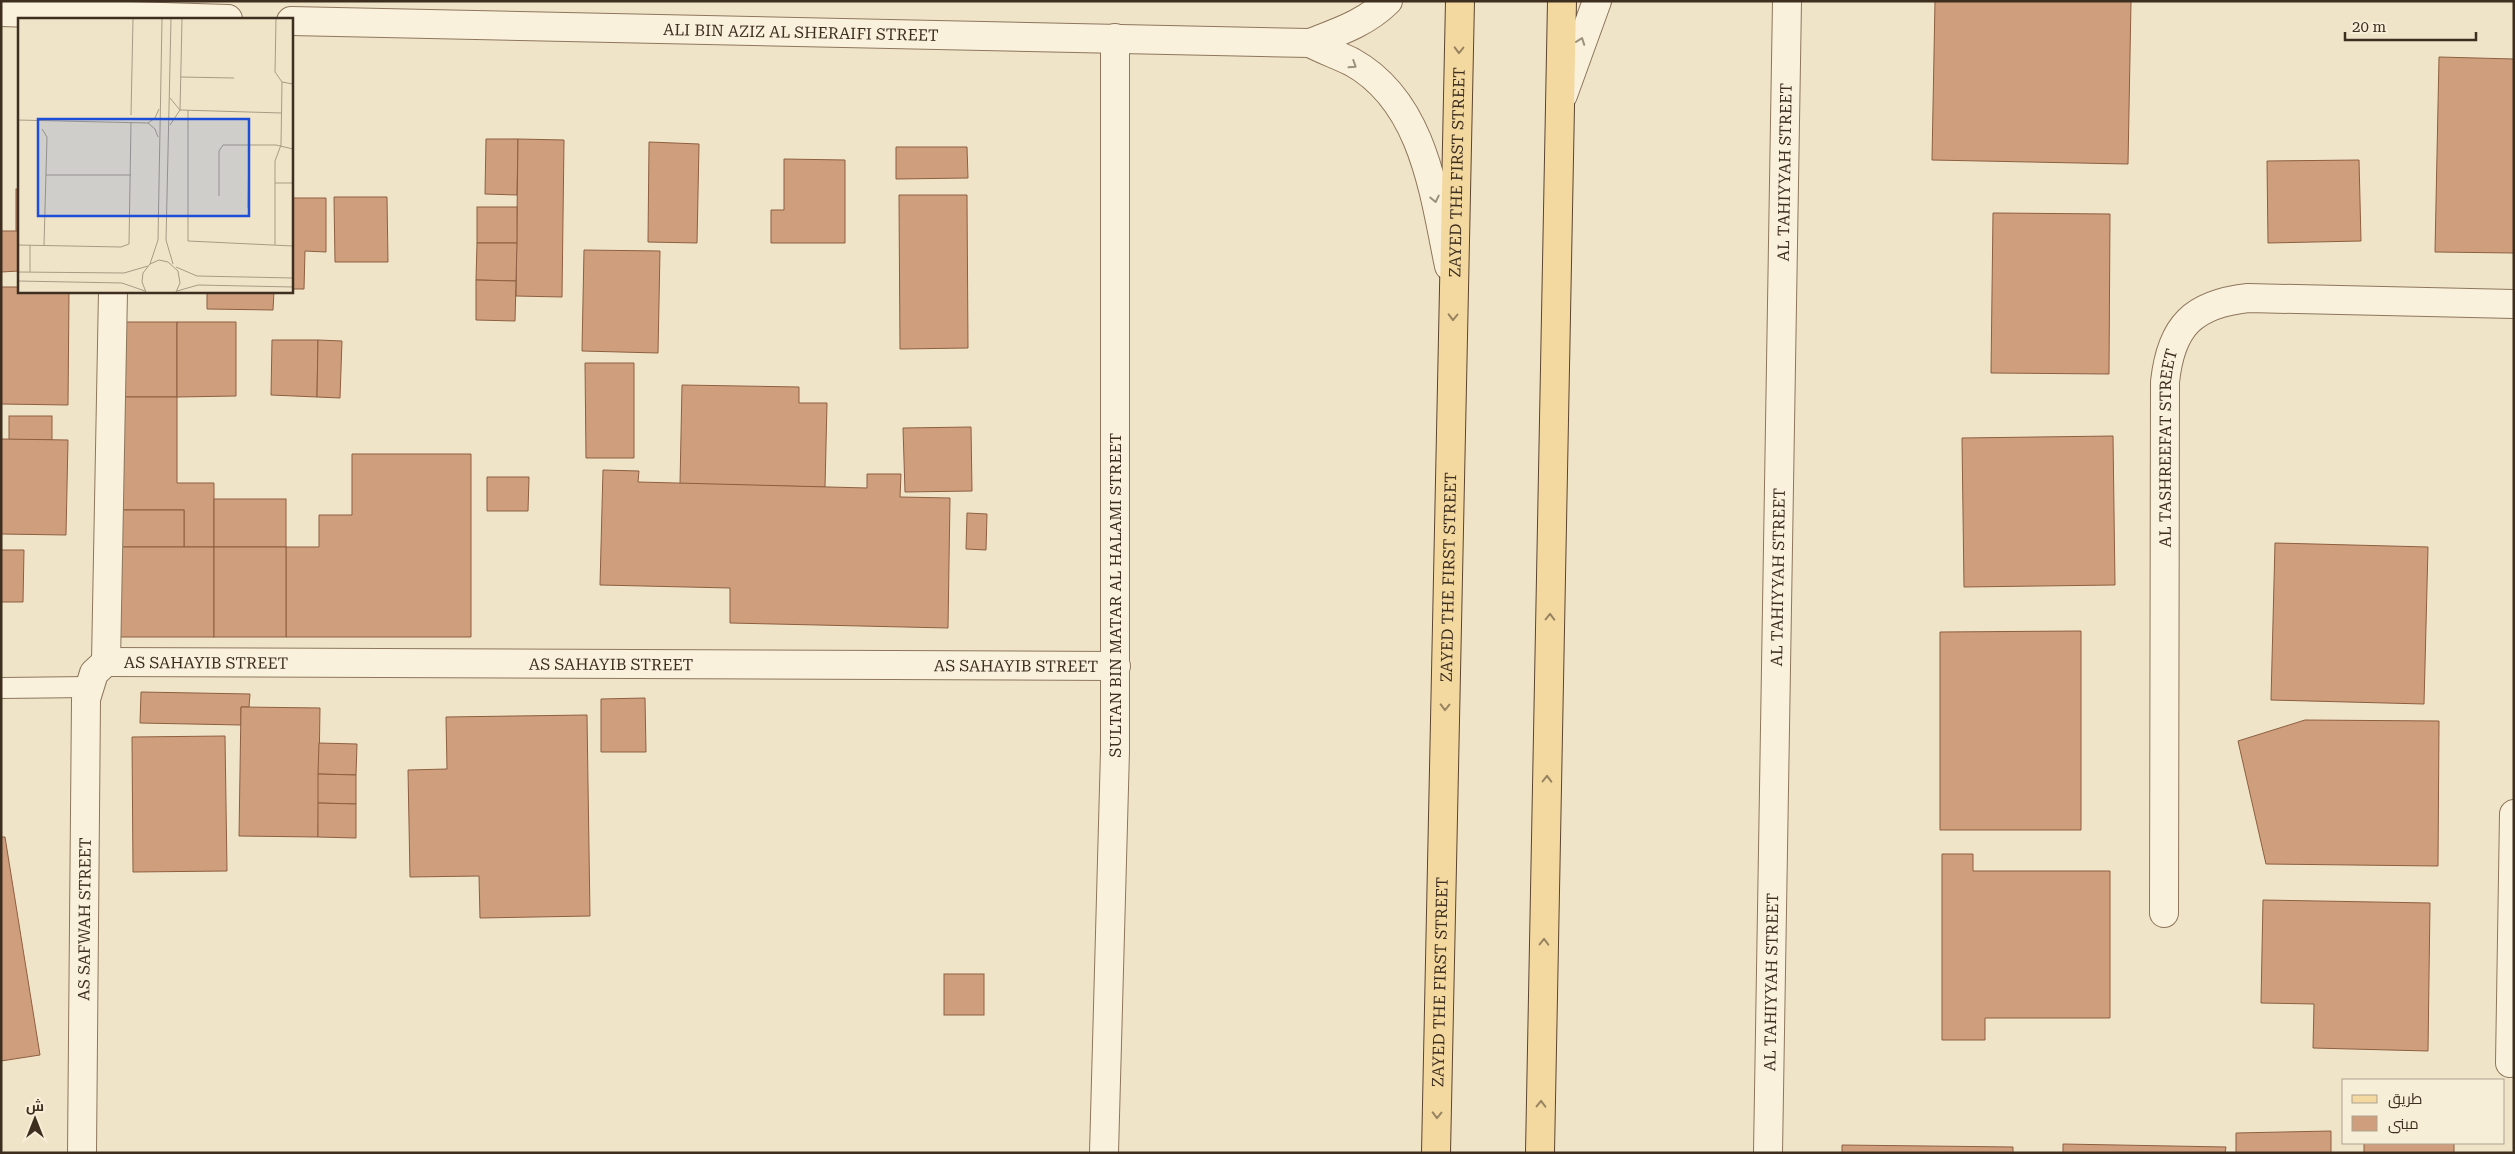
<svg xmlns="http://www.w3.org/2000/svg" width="2515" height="1154" viewBox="0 0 2515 1154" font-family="'Roboto Serif',Cairo,serif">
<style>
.building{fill:#cf9f7d;stroke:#8d5f41}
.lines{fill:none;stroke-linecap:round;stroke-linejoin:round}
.service-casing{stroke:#8d765c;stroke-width:22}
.minor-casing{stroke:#8d765c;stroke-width:30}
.primary-casing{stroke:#5b4430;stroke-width:30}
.service{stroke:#faf1dc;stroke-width:20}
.minor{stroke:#faf1dc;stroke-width:28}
.primary{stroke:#f3d9a0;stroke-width:28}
.oneway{stroke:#9c907e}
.oneway2{stroke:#988460}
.labels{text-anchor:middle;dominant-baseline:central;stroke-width:4.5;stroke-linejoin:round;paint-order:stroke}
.street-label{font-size:16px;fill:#3d2e20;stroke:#f7eed8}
.inset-road{fill:none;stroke:#a89b85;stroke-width:1}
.view{fill:#1d4ed8;fill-opacity:0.15;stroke:#1d4ed8;stroke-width:2.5}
.inset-edge{fill:none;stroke:#3d2e20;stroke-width:2.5}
</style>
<rect width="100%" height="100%" fill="#f0e4c8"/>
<g class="building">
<path d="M1935,1H2131L2128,164L1932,160Z"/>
<path d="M2439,57L2514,59V253L2435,252Z"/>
<path d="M486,139H518L517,195L485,194Z"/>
<path d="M518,139L564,140L562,297L516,296Z"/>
<path d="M649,142L699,144L697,243L648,242Z"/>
<path d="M896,147H967L968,178L896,179Z"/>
<path d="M784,159L845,160V243H771V210H784Z"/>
<path d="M2359,160L2361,241L2268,243L2267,161Z"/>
<rect x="16" y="189" width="3" height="42"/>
<path d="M899,195H967L968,348L900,349Z"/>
<path d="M334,197H387L388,262H335Z"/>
<path d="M291,198H326V252L305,251L304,289H291Z"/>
<rect x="477" y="207" width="40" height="36"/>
<path d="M1993,213L2110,214L2109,374L1991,373Z"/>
<path d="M1,231H19V271L1,272Z"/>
<path d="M477,243H517L516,281L476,280Z"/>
<path d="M584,250L660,251L658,353L582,351Z"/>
<path d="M476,280L516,281L515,321L476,320Z"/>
<path d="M1,287H19V291H69L68,405L1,404Z"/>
<path d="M207,291H274L273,310L207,309Z"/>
<rect x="120" y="322" width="57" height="75"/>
<path d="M177,322H236V396L177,397Z"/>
<path d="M272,340H318L317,397L271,395Z"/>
<path d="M318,340L342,341L340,398L317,397Z"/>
<path d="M585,363H634V458H586Z"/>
<path d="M682,385L799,387V403H827L825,487L680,484Z"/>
<path d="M120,397H177V483H214V547H184V510H120Z"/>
<rect x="9" y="416" width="43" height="24"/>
<path d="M971,427L972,491L905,492L903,428Z"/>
<path d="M2113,436L2115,585L1964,587L1962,438Z"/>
<path d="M1,439L68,440L66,535L1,534Z"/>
<path d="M352,454H471V637H286V547H319V515H352Z"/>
<path d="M603,470L639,471L638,482L867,488V474H901L900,497L950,498L948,628L730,623V588L600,585Z"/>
<path d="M487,477H529L528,511H487Z"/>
<rect x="214" y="499" width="72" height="48"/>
<rect x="120" y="510" width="64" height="37"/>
<path d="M967,513L987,514L986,550L966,549Z"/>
<path d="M2275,543L2428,547L2424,704L2271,700Z"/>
<rect x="120" y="547" width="94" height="90"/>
<rect x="214" y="547" width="72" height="90"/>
<path d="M1,550H24L23,602H1Z"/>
<path d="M2081,631V830H1940V632Z"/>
<path d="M141,692L250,694L249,707H241V725L140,723Z"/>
<path d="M645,698L646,752H601V699Z"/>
<path d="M241,707L320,708L318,837L239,836Z"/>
<path d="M587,715L590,916L480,918L479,876L410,877L408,770L447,769L446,717Z"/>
<path d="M2305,720L2439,721L2438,866L2266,864L2238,741Z"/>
<path d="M225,736L227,871L133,872L132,737Z"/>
<path d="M319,743L357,744L356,775L318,774Z"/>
<path d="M318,774L356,775V804L318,803Z"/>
<path d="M318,803L356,804V838L318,837Z"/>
<path d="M1,837H5L40,1055L1,1061Z"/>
<path d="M1942,854H1973V871H2110V1018H1985V1040H1942Z"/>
<path d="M2263,900L2430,903L2428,1051L2313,1048L2314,1004L2261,1003Z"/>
<rect x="944" y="974" width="40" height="41"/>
<path d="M2331,1131V1153H2236V1133Z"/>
<rect x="2364" y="1143" width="90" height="10"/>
<path d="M2063,1144L2226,1147L2225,1153H2063Z"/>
<path d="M1842,1145L2013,1147V1153H1842Z"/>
</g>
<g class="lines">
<defs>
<path id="service" d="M1,688L89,687"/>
<g id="minor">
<path d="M1,12L228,19"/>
<path id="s1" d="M291,21L1310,43C1323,50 1338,55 1352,62C1424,102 1434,194 1449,266"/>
<path d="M1310,43C1338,32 1366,23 1388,1"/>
<path d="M1563,95L1597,1"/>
<path id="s2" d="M106,662L1116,666"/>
<path d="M106,662L113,291"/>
<path id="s3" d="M2164,913L2165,382C2171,326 2193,304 2248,298L2514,304"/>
<path d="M2510,1063L2514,814"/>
<path id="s4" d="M82,1153L86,699L94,673L106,662"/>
<path id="s5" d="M1104,1153L1115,751V38"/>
<path id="s6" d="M1768,1153L1787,1"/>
</g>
<g id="primary">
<path id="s7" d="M1436,1153L1460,1"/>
<path d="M1540,1153L1562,1"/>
</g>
</defs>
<use href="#service" class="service-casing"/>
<use href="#minor" class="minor-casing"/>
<use href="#primary" class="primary-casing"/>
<use href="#service" class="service"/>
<use href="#minor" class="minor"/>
<use href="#primary" class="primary"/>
</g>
<defs><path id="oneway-chevron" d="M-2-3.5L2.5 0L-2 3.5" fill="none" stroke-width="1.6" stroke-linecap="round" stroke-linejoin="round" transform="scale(1.25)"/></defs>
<g class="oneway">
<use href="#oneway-chevron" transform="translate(1581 41) rotate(-70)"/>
<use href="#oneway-chevron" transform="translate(1353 65) rotate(33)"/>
<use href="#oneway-chevron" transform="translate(1435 199) rotate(78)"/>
</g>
<g class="oneway2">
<use href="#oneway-chevron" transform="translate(1459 50) rotate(91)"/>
<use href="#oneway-chevron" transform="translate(1453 317) rotate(91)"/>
<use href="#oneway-chevron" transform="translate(1550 617) rotate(-89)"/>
<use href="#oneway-chevron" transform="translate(1445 707) rotate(91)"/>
<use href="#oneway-chevron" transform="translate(1547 779) rotate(-89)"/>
<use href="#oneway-chevron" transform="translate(1544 942) rotate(-89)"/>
<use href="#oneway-chevron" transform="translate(1541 1104) rotate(-89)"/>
<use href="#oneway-chevron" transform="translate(1437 1115) rotate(91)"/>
</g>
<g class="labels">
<g class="street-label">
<text stroke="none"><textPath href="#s1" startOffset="510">ALI BIN AZIZ AL SHERAIFI STREET</textPath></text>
<text stroke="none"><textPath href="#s7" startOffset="981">ZAYED THE FIRST STREET</textPath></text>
<text stroke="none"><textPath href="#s6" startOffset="981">AL TAHIYYAH STREET</textPath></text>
<text stroke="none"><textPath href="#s3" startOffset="465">AL TASHREEFAT STREET</textPath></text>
<text stroke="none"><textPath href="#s7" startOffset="576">ZAYED THE FIRST STREET</textPath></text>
<text stroke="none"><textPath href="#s6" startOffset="576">AL TAHIYYAH STREET</textPath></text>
<text stroke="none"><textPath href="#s5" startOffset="558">SULTAN BIN MATAR AL HALAMI STREET</textPath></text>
<text stroke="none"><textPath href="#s2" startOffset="100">AS SAHAYIB STREET</textPath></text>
<text stroke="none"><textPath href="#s2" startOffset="505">AS SAHAYIB STREET</textPath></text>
<text stroke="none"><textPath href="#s2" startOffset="910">AS SAHAYIB STREET</textPath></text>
<text stroke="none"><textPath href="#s4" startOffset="234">AS SAFWAH STREET</textPath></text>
<text stroke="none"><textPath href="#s7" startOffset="171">ZAYED THE FIRST STREET</textPath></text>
<text stroke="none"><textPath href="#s6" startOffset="171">AL TAHIYYAH STREET</textPath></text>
</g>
</g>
<g transform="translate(18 18)">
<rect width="275" height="275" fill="#f0e4c8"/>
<path class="inset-road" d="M153,1L148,222L155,246M258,1L257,54L264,64L275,66M163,59L216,60M152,80L162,92L264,95M162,92L164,1M170,92V223L275,228M113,97L115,1M0,102L130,105L137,100L141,91M130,105L137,111L140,119M152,107L162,92M24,111L29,119L26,227M28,157H113M257,165H275M201,178V133L205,127H258L275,131M230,190L231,127M0,227L103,229L111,226L113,104M257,227V143L263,127L264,64M132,246L140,222L144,1M158,249L179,258L275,260M0,254L106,255L130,248M12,254V227M0,263L104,265L127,273M159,273L180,267L275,269M128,274L124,264L125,255L132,246L141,242L150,244L160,253L162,265L158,274"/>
<path class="view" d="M20,101H231V198H20Z"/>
<rect width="275" height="275" class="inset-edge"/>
</g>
<rect width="2515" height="1154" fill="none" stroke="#3d2e20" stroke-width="5"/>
<rect x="2342" y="1079" width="162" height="65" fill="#f7eed8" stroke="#ada18e"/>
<rect x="2352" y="1095" width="25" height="8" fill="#f3d9a0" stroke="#ada18e"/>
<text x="2388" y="1104" font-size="15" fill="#3d2e20">طريق</text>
<rect x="2352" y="1116" width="25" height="15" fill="#cf9f7d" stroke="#ada18e"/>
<text x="2388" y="1129" font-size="15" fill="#3d2e20">مبنى</text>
<g transform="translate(35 1119)" stroke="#f7eed8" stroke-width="4" paint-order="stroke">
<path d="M0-4L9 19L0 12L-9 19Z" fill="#3d2e20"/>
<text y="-8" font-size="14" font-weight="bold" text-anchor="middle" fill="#3d2e20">ش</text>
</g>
<path d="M2345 32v8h131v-8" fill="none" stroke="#3d2e20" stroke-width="2.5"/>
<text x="2352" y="32" font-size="15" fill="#3d2e20" stroke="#f7eed8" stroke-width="4" paint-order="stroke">20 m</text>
</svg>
